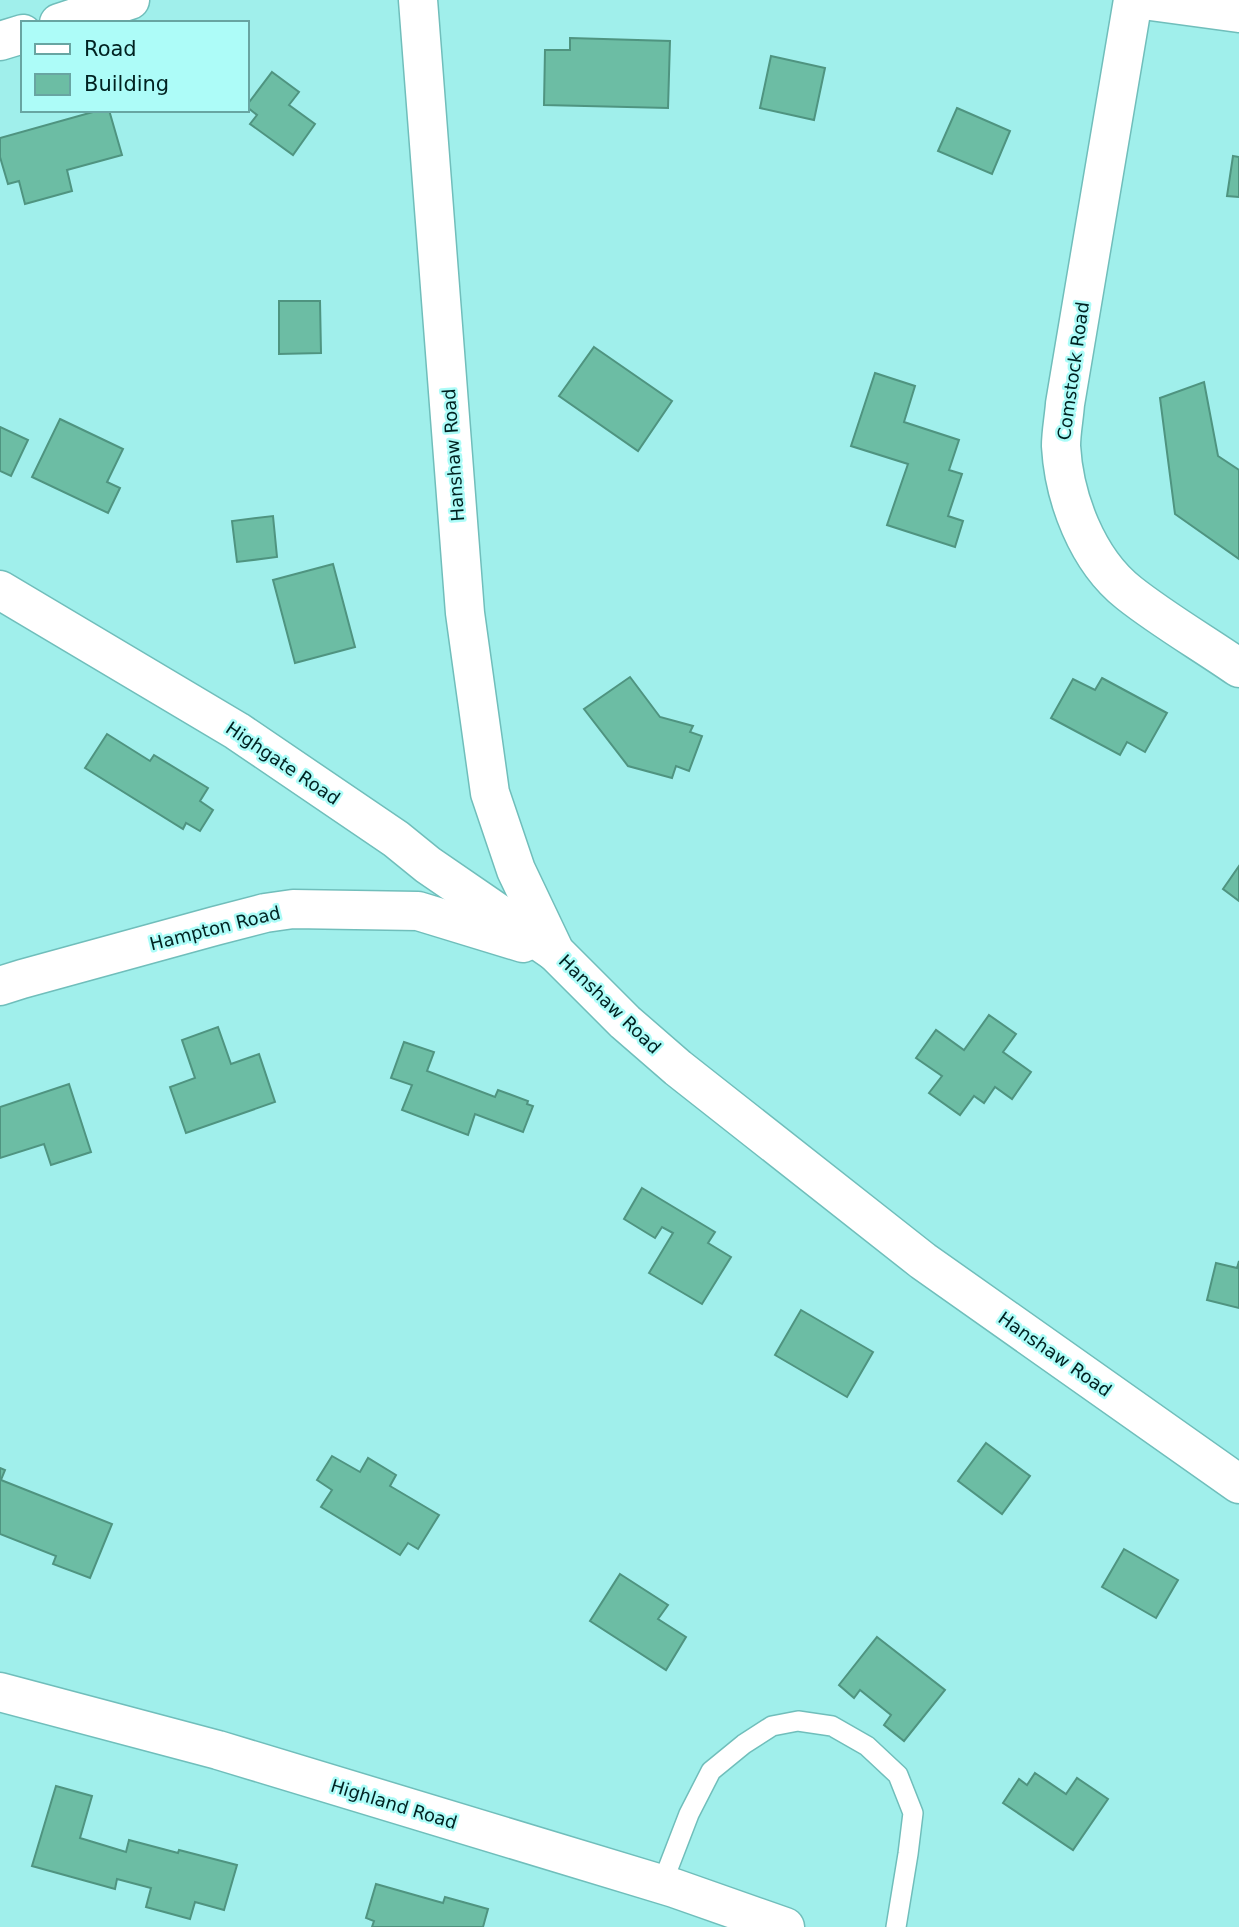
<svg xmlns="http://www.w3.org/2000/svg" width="1239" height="1927" viewBox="0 0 1239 1927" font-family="'DejaVu Sans',sans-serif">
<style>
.building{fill:#6cbda4;stroke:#4f9480;stroke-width:2}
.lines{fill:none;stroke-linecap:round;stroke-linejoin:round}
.service-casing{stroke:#70bebb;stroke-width:22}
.minor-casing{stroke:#70bebb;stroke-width:41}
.tertiary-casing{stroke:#70bebb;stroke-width:41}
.service{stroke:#fff;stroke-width:19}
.minor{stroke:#fff;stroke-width:38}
.tertiary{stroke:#fff;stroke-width:38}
.labels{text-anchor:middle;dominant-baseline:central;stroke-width:5;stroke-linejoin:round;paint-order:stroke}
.street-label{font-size:18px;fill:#002221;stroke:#adfcf8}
</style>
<rect width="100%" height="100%" fill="#a0efeb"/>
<g class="building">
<path d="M570,38L670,41L668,108L544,105L545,50H570Z"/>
<path d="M771,56L825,68L814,120L760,108Z"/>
<path d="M272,72L299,92L289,105L315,124L293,155L250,124L257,115L247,107V105Z"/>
<path d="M957,108L1010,131L992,174L938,151Z"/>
<path d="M100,110H109L122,155L67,170L72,191L25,204L19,181L8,184L0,157V138Z"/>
<path d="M1233,156L1239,157V197L1227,196Z"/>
<path d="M279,301H320L321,353L279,354Z"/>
<path d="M594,347L672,401L638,451L559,396Z"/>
<path d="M875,373L915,386L904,422L959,440L949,470L962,474L948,516L963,521L955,547L887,525L908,464L851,446Z"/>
<path d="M1204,382L1218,456L1239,470V559L1175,514L1160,398Z"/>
<path d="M60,419L123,449L107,482L120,488L108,513L32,477Z"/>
<path d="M0,427L28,440L11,476L0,471Z"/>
<path d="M273,516L277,557L237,562L232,521Z"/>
<path d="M333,564L355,647L295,663L273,580Z"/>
<path d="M630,677L660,717L693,726L690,732L702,736L689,771L676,766L672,778L628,766L584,709Z"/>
<path d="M1102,678L1167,713L1145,752L1127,742L1120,755L1051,718L1073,679L1095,690Z"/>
<path d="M107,734L150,761L154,755L208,788L200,801L213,810L200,831L186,823L183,829L85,768Z"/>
<path d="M1239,866V901L1223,889Z"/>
<path d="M989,1015L1016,1034L1003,1052L1031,1072L1012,1099L995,1087L984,1103L974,1096L960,1115L929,1093L942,1076L916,1058L936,1030L964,1050Z"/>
<path d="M218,1027L231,1064L259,1054L275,1102L186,1133L170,1087L195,1078L182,1040Z"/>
<path d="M404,1042L434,1052L427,1071L495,1097L498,1090L528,1101L527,1104L533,1106L523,1132L475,1114L468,1135L402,1110L412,1085L391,1078Z"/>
<path d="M69,1084L91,1152L51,1165L44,1144L0,1158V1107Z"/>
<path d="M642,1188L715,1232L708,1243L731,1257L702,1304L649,1273L673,1233L662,1227L655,1238L624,1219Z"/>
<path d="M1239,1261V1308L1207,1300L1216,1263L1237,1268Z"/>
<path d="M801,1310L873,1352L847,1397L775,1355Z"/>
<path d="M986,1443L1030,1476L1002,1514L958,1481Z"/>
<path d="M332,1456L360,1472L368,1458L396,1475L390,1486L439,1515L418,1549L408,1543L400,1555L321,1507L332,1490L317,1480Z"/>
<path d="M0,1468L5,1470L1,1480L112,1524L90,1578L53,1564L56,1556L0,1534Z"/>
<path d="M1124,1549L1178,1580L1156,1618L1102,1587Z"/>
<path d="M620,1574L668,1605L658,1619L686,1637L666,1670L590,1621Z"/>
<path d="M877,1637L945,1690L904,1741L884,1725L891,1715L860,1690L854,1698L839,1685Z"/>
<path d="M1035,1773L1066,1794L1077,1778L1108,1799L1073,1850L1003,1803L1019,1779L1027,1785Z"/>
<path d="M56,1786L92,1796L80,1838L126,1852L129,1840L178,1853L179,1850L237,1865L224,1910L195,1902L190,1919L146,1907L151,1888L117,1879L115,1889L32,1866Z"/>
<path d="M376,1884L443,1903L445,1897L488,1909L483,1927H372L374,1921L366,1918Z"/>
</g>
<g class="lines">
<defs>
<path id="service" d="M662,1884L689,1814L711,1771L744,1744L772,1726L798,1721L832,1726L867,1746L898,1775L913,1813L908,1854L896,1927"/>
<g id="minor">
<path d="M1133,0L1065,404C1064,418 1061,432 1061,446C1064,498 1087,560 1129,593C1163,620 1203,643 1239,668"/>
<path d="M1143,0L1239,13"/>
<path d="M59,23L130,0"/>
<path d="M0,41L23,34"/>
<path d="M0,590L237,731L396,839L428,865L555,952"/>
<path d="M0,986L22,979L215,926L265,913L293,909L418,911L523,943"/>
<path d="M0,1692L218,1750L674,1888L785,1927"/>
</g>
<path id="tertiary" d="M418,0L465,613L490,793L516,870L555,952L625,1022L678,1068L923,1261L1239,1484"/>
</defs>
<use href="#service" class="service-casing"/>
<use href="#minor" class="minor-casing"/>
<use href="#tertiary" class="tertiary-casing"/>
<use href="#service" class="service"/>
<use href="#minor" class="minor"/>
<use href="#tertiary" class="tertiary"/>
</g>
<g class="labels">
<g class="street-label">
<text transform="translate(1073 371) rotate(-82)">Comstock Road</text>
<text transform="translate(453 455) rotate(-94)">Hanshaw Road</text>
<text transform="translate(283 763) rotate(34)">Highgate Road</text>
<text transform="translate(215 928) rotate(-14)">Hampton Road</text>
<text transform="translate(610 1004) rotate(44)">Hanshaw Road</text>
<text transform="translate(1055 1354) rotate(35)">Hanshaw Road</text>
<text transform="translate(394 1804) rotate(17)">Highland Road</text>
</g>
</g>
<rect x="21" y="21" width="228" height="91" fill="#adfcf8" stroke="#68a5a2" stroke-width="2"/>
<rect x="35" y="44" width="35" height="10" fill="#ffffff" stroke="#68a5a2" stroke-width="2"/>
<text x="84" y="56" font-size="21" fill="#002221">Road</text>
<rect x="35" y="74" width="35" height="21" fill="#6cbda4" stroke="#68a5a2" stroke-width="2"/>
<text x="84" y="91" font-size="21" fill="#002221">Building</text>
</svg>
